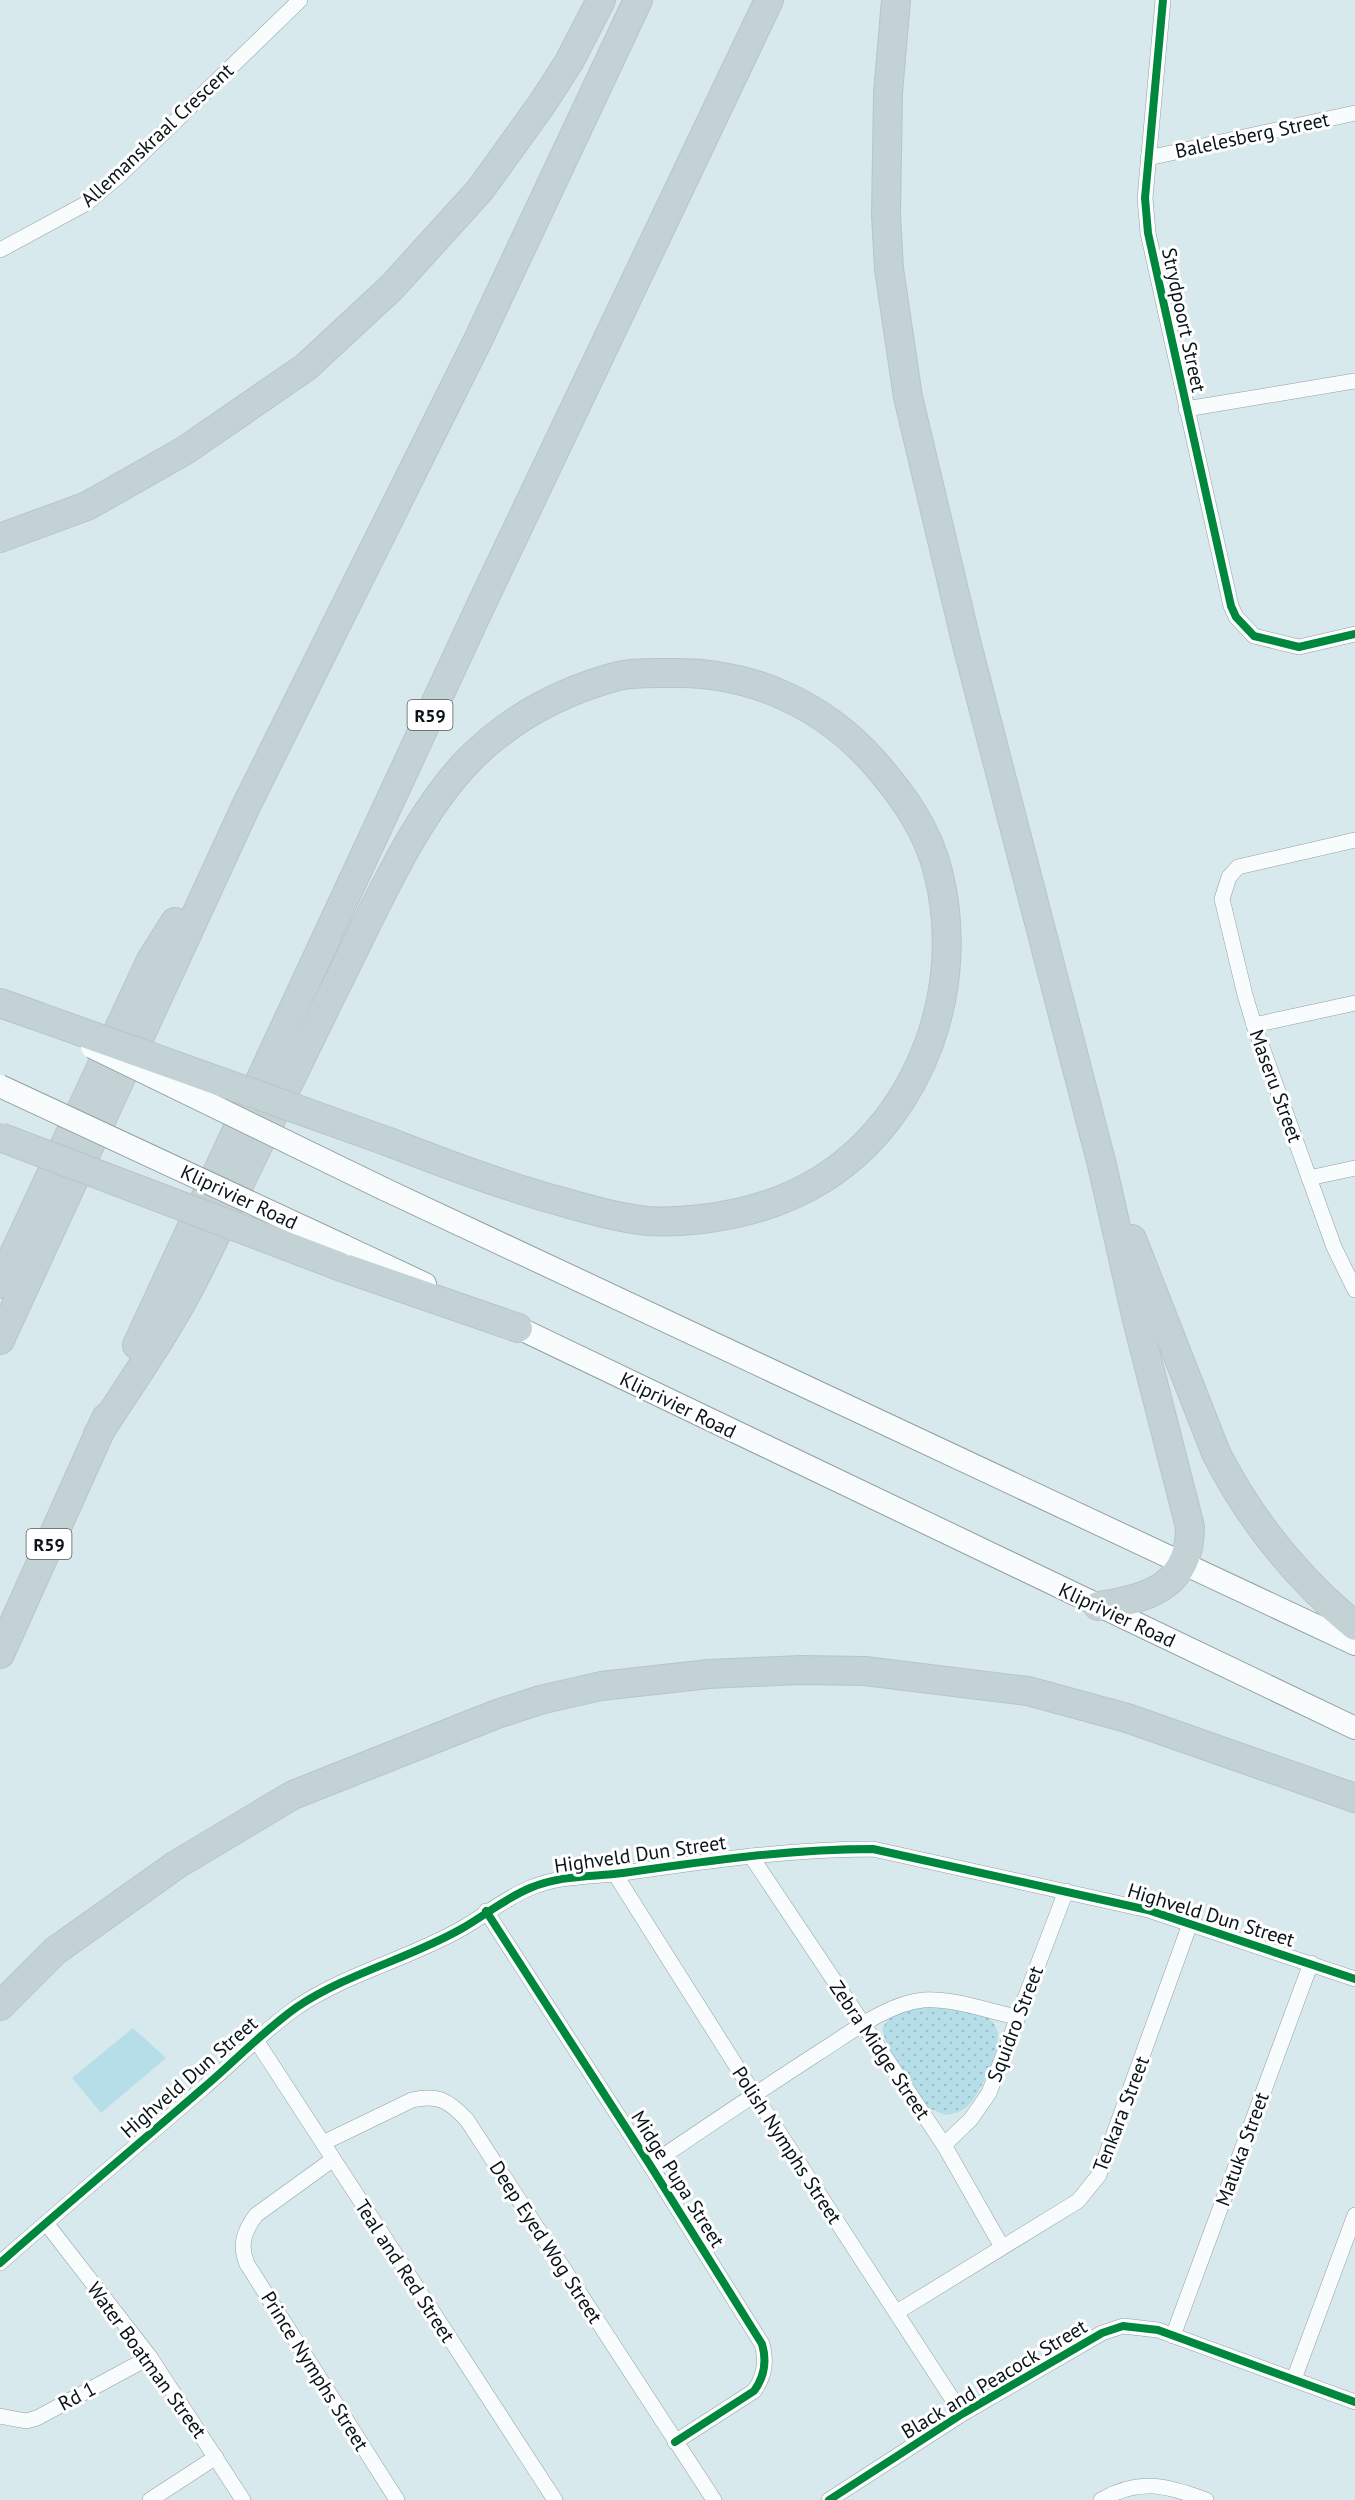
<svg xmlns="http://www.w3.org/2000/svg" width="1355" height="2500" viewBox="0 0 1355 2500" font-family="'PT Sans',sans-serif">
<style>
.park{fill:url(#park-dots)}
.pitch{fill:#b6dee9}
.lines{fill:none;stroke-linecap:round;stroke-linejoin:round}
.street-casing{stroke:#929fa3;stroke-width:16}
.secondary-casing{stroke:#929fa3;stroke-width:24}
.highway-casing{stroke:#bbc4c6;stroke-width:30}
.street{stroke:#f9fcfc;stroke-width:15}
.secondary{stroke:#f9fcfc;stroke-width:22}
.highway{stroke:#c2d2d5;stroke-width:28}
.secondary-bridge-casing{stroke:#929fa3;stroke-width:24;stroke-linecap:butt}
.highway-bridge-casing{stroke:#bbc4c6;stroke-width:30;stroke-linecap:butt}
.secondary-bridge{stroke:#f9fcfc;stroke-width:22}
.highway-bridge{stroke:#c2d2d5;stroke-width:28}
.cycleway-casing{stroke:#fff;stroke-width:11}
.cycleway{stroke:#00873e;stroke-width:8}
.labels{text-anchor:middle;dominant-baseline:central;stroke-width:6;stroke-linejoin:round;paint-order:stroke}
.shield{fill:#fff;stroke:#525a5d;stroke-width:1.5}
.shield-label{font-size:18px;font-weight:bold;fill:#081417}
.street-label{font-size:20px;fill:#081417;stroke:#fff}
</style>
<defs>
<pattern id="park-dots" width="8" height="8" patternUnits="userSpaceOnUse" patternTransform="scale(1.5)"><rect width="8" height="8" fill="#b6dee9"/><path d="M2 2h.1M6 6h.1" fill="none" stroke="#9bbec7" stroke-width="1.8" stroke-linecap="round"/></pattern>
</defs>
<rect width="100%" height="100%" fill="#d8e9ee"/>
<path class="park" d="M934,2006L984,2015C991,2020 997,2025 998,2034C1000,2051 980,2095 967,2107C961,2112 953,2114 945,2115L926,2107L889,2050L882,2030C892,2006 911,2009 934,2006Z"/>
<path class="pitch" d="M133,2028L166,2058L101,2113L72,2078Z"/>
<g class="lines">
<defs>
<g id="street">
<path d="M1163,0L1145,198L1148,233L1231,606L1236,617L1254,636L1299,647L1355,634"/>
<path d="M1148,158L1355,113"/>
<path d="M0,250L87,203L120,175L300,0"/>
<path d="M1186,409L1355,381"/>
<path d="M1355,840L1238,867L1229,877L1222,899L1245,995L1254,1025L1334,1247L1355,1290"/>
<path d="M1254,1025L1355,1003"/>
<path d="M1309,1178L1355,1168"/>
<path d="M751,1856L944,2145L1002,2247"/>
<path d="M615,1874L754,2094L962,2414"/>
<path d="M486,1911L650,2165L762,2344C767,2361 765,2376 754,2391L675,2442"/>
<path d="M256,2040L555,2500"/>
<path d="M323,2143L412,2100C439,2094 449,2101 467,2120L714,2500"/>
<path d="M944,2145L971,2119L989,2093L1066,1891"/>
<path d="M332,2160L256,2215C244,2231 239,2245 247,2264L397,2500"/>
<path d="M650,2165C706,2127 761,2090 818,2053C847,2035 888,2003 923,2000C954,1998 988,2011 1017,2017"/>
<path d="M46,2223L150,2357L243,2500"/>
<path d="M0,2263C67,2204 135,2147 202,2089C234,2062 263,2031 297,2007C348,1973 408,1959 461,1929C484,1916 504,1899 530,1888C560,1875 591,1877 623,1873C706,1861 789,1849 873,1849L1148,1910L1355,1979"/>
<path d="M897,2312L1078,2201L1099,2175L1190,1924"/>
<path d="M1173,2336L1311,1963"/>
<path d="M1294,2379L1355,2215"/>
<path d="M0,2416L26,2421L37,2418L150,2357"/>
<path d="M150,2500L216,2457"/>
<path d="M829,2500L962,2414L1102,2333L1123,2326L1158,2330L1355,2402"/>
<path d="M1101,2500C1139,2478 1167,2485 1206,2500"/>
</g>
<g id="secondary">
<path d="M384,1189L1355,1644"/>
<path d="M344,1246L425,1284"/>
<path d="M504,1321L1355,1728"/>
</g>
<g id="highway">
<path d="M896,0L888,93L886,215L889,269L908,397L966,641L1102,1165L1137,1320L1190,1527C1190,1586 1148,1599 1098,1606"/>
<path d="M0,538L87,506L184,451L306,367L392,287L480,190L542,104L569,62L601,0"/>
<path d="M0,1003L34,1015"/>
<path d="M1132,1239L1216,1453C1250,1520 1297,1578 1355,1626"/>
<path d="M339,1266L518,1328"/>
<path d="M0,1284L151,960L175,922"/>
<path d="M0,1340L246,806L478,340L638,0"/>
<path d="M137,1345L482,603L769,0"/>
<path d="M98,1434C129,1386 163,1338 190,1287C207,1255 222,1222 237,1189C269,1124 300,1059 332,994C370,920 411,820 468,761C509,719 562,691 618,676C635,672 654,673 672,673C749,671 822,704 873,761C902,794 928,830 938,872C967,985 923,1114 824,1178C788,1201 744,1214 702,1219C684,1221 665,1222 648,1221C619,1218 591,1210 563,1202C504,1186 446,1164 389,1142"/>
<path d="M0,1654L106,1418"/>
<path d="M0,2006L55,1951L176,1865L293,1795L497,1714L540,1700L601,1686L709,1674L800,1670L865,1671L1028,1691L1127,1718L1355,1798"/>
</g>
</defs>
<use href="#street" class="street-casing"/>
<use href="#secondary" class="secondary-casing"/>
<use href="#highway" class="highway-casing"/>
<use href="#street" class="street"/>
<use href="#secondary" class="secondary"/>
<use href="#highway" class="highway"/>
<defs>
<g id="secondary-bridge">
<path d="M92,1047L384,1189"/>
<path d="M0,1086L344,1246"/>
</g>
<g id="highway-bridge">
<path d="M34,1015L389,1142"/>
<path d="M0,1137L339,1266"/>
</g>
</defs>
<use href="#secondary-bridge" class="secondary-bridge-casing"/>
<use href="#highway-bridge" class="highway-bridge-casing"/>
<use href="#secondary-bridge" class="secondary-bridge"/>
<use href="#highway-bridge" class="highway-bridge"/>
<defs>
<g id="cycleway">
<path d="M1163,0L1145,198L1148,233L1231,606L1236,617L1254,636L1299,647L1355,634"/>
<path d="M486,1911L650,2165L762,2344C767,2361 765,2376 754,2391L675,2442"/>
<path d="M0,2263C67,2204 135,2147 202,2089C234,2062 263,2031 297,2007C348,1973 408,1959 461,1929C484,1916 504,1899 530,1888C560,1875 591,1877 623,1873C706,1861 789,1849 873,1849L1148,1910L1355,1979"/>
<path d="M829,2500L962,2414L1102,2333L1123,2326L1158,2330L1355,2402"/>
</g>
</defs>
<use href="#cycleway" class="cycleway-casing"/>
<use href="#cycleway" class="cycleway"/>
</g>
<g class="labels">
<g class="shield">
<rect x="407.5" y="700" width="45" height="30" rx="4.5"/>
<rect x="26.5" y="1529" width="45" height="30" rx="4.5"/>
</g>
<g class="shield-label">
<text x="430" y="715">R59</text>
<text x="49" y="1544">R59</text>
</g>
<g class="street-label">
<text transform="translate(157 135) rotate(-43)">Allemanskraal Crescent</text>
<text transform="translate(1252 135) rotate(-12)">Balelesberg Street</text>
<text transform="translate(1184 320) rotate(78)">Strydpoort Street</text>
<text transform="translate(1276 1086) rotate(70)">Maseru Street</text>
<text transform="translate(239 1197) rotate(25)">Kliprivier Road</text>
<text transform="translate(678 1405) rotate(26)">Kliprivier Road</text>
<text transform="translate(1117 1615) rotate(25)">Kliprivier Road</text>
<text transform="translate(640 1854) rotate(-8)">Highveld Dun Street</text>
<text transform="translate(1211 1915) rotate(17)">Highveld Dun Street</text>
<text transform="translate(1015 2024) rotate(-69)">Squidro Street</text>
<text transform="translate(880 2050) rotate(56)">Zebra Midge Street</text>
<text transform="translate(189 2077) rotate(-41)">Highveld Dun Street</text>
<text transform="translate(1121 2114) rotate(-69)">Tenkara Street</text>
<text transform="translate(787 2145) rotate(57)">Polish Nymphs Street</text>
<text transform="translate(1242 2149) rotate(-70)">Matuka Street</text>
<text transform="translate(678 2179) rotate(58)">Midge Pupa Street</text>
<text transform="translate(546 2242) rotate(57)">Deep Eyed Wog Street</text>
<text transform="translate(405 2271) rotate(57)">Teal and Red Street</text>
<text transform="translate(147 2360) rotate(54)">Water Boatman Street</text>
<text transform="translate(315 2371) rotate(58)">Prince Nymphs Street</text>
<text transform="translate(994 2379) rotate(-31)">Black and Peacock Street</text>
<text transform="translate(77 2396) rotate(-28)">Rd 1</text>
</g>
</g>
</svg>
